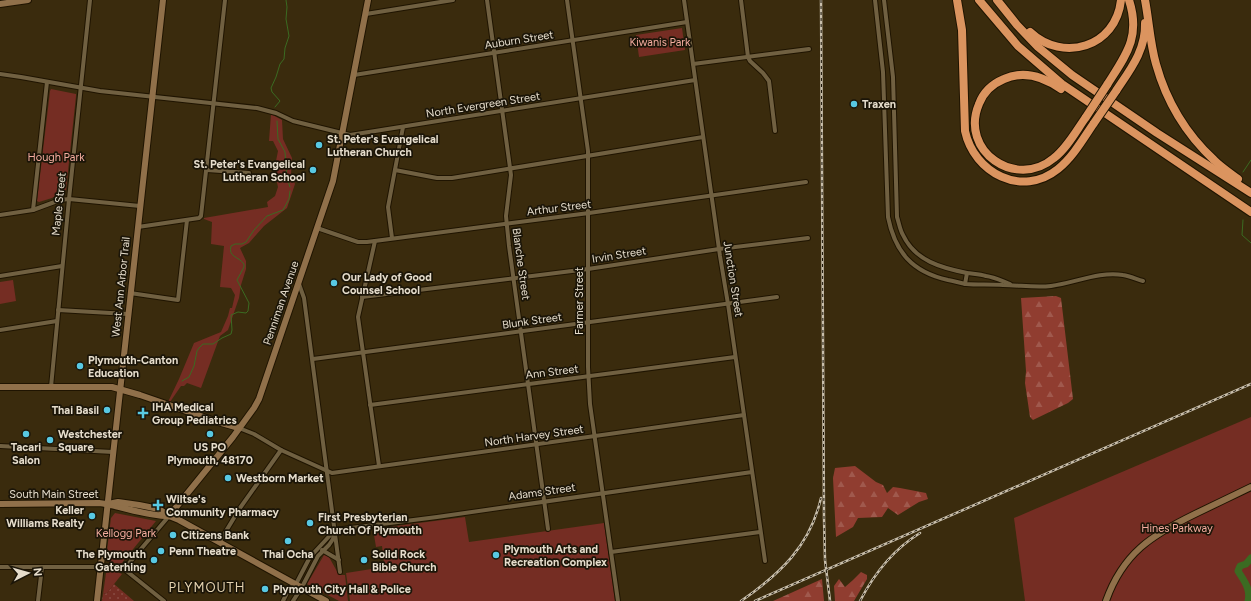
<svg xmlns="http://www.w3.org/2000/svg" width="1251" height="601" viewBox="0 0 1251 601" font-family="Figtree,sans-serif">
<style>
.grass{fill:url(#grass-dots)}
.forest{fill:url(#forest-firs)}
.park{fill:#752d23}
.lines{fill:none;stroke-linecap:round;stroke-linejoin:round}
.stream{stroke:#3b6b22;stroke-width:1}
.river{stroke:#3b6b22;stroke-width:7}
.street-casing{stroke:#1f1401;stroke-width:6}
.secondary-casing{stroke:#1f1401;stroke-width:8}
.highway-casing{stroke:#1f1401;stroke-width:10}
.street{stroke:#706041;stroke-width:4}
.secondary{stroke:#90704a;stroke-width:6}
.highway{stroke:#db945f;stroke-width:8}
.rail-casing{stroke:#c9bfac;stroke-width:2.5}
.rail{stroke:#1b1508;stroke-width:1;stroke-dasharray:3;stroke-linecap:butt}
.highway-bridge-casing{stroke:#1f1401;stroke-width:10;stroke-linecap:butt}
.highway-bridge{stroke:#db945f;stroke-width:8}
.poi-dot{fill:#58c9e3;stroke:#1b1508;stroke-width:1.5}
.labels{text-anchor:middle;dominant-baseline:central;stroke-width:3.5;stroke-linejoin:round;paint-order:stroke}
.street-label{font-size:11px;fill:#e6ddcc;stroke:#1b1508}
.park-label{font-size:11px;fill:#f4ac9f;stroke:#1b1508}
.poi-label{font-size:11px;font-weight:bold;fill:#e6ddcc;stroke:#1b1508;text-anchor:start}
.quarter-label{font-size:13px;letter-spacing:1px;fill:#e4d2b0;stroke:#1b1508}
</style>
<defs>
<pattern id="grass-dots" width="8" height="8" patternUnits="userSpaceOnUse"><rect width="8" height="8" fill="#752d23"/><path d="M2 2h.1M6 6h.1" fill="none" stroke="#894b42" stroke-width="1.8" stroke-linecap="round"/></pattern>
<pattern id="forest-firs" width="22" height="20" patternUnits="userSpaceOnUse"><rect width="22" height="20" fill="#903d30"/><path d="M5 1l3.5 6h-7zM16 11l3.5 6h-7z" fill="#a0594d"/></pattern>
</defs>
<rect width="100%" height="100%" fill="#3a2b0d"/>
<path class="grass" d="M114,584L134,601H102L103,594L107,593Z"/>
<g class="forest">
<path d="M1056,296L1061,298L1073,399L1068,403L1033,420L1030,417L1025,383L1026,371L1021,298Z"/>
<path d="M855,466L876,482L883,485L887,493L893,487L900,488L926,493L928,499L919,502L898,515L888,508L882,517L858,518L853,527L836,537L833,478L835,468Z"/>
<path d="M861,572L867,575V579L854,601H835L834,586L839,579L845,587L853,580Z"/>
<path d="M822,579L824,601H773Z"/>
</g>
<g class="park">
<path d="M682,28L685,50L639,57L636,35Z"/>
<path d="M51,89L76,94V96L66,190L52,198L39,202L37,201L50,91Z"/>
<path d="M271,114L282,120L283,139L292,158L291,174L295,184L287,208L264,226L249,243L240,248L246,261V269L241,285L239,298L228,330L220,336L201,388L187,383L184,386H181L170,402H168L179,379L194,343L221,332L228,316L230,308H232L235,295L231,288L220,287L224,246L211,244L212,222L204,219V218L268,207L267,202L275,196L278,187L276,178V161L278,151L273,141H269Z"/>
<path d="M13,280L16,301L0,304V282Z"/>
<path d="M1251,417V601H1025L1014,518Z"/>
<path d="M115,513L156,521L121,564L108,562L106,559L111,518Z"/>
<path d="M465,517L469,542L604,523L615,601H350L346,573L378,568L384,563L382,546L376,547L373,529Z"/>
<path d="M324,555L329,557L339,575H345L348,601H339L307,584Z"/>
<path d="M110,570L115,571L122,574L107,593L103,594L106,573Z"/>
</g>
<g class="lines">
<g class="stream">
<path d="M275,107L280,101L272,92L271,88L276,77L280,64L284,59L285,48L289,36L286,19L287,7L286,0"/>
<path d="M277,121L278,139L285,152L287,178L290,187"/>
<path d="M1243,172L1251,160"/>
<path d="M1243,220L1242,235L1251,243"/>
<path d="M182,381L189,377L194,366L197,351L199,348L203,344H213L222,338L231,334L232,330L231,315L238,312L246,313L248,311L249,303L237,280L244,267V264C238,256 228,257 231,246L235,244H242L246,242L254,230L267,216L283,210L289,199L290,191"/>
</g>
<path class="river" d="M1248,601C1251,589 1244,581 1238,571L1240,566L1246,564L1251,558"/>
<defs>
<g id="street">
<path d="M487,0L511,175L506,216L509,246L548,529"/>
<path d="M567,0L588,151V367L590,404L618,601"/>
<path d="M684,0L720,256L728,304L765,561"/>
<path d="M741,0L748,57L750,61L763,73L769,81L775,131"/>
<path d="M875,0L883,72L888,217C895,252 912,272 948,280C954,281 960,283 966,284C978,285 990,284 1003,285C1019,285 1035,288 1051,286C1075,283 1099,271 1123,275C1130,276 1136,279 1143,281"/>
<path d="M884,0L893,77L897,217C899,223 900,230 903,235C915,261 942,268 967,273C974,274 980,274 986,276C994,277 1002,281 1010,284"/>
<path d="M366,14L453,0"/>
<path d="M693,64L809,49"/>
<path d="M0,74L21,77L100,91L257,108L276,113L293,121L350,135L695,80"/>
<path d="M354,75L687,22"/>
<path d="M207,170L249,173"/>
<path d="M395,170L437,178H452L703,137"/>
<path d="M33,210L47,82"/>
<path d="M0,215L33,210L60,200L69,199L140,206"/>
<path d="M138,227L199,218L201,216L225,0"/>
<path d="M317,228L358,242H367L589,213L806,182"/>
<path d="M392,238L388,207L403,127"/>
<path d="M375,241L358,317L379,466"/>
<path d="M0,276L62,266"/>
<path d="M299,284L304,298L340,572"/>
<path d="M965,284L967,273"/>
<path d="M130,293L178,300L187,220"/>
<path d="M362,297L588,269L719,249L808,238"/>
<path d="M58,310L128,314"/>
<path d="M0,330L57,321"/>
<path d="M313,359L777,297"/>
<path d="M51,387L69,199L90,0"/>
<path d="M370,405L735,357"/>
<path d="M239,428L254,434L281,450L332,473L744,415"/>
<path d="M0,446L113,452"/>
<path d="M335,530L437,517L752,472"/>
<path d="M220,541L240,508L281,450"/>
<path d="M322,550L339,560"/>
<path d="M611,552L760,532"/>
<path d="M0,567H114L124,569L164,601"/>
<path d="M124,569L169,516"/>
<path d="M38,601L42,567"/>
<path d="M283,601L289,589L296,584L310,557L335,530"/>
<path d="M293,601L302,587L318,556L329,545L333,539L334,534"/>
</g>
<g id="secondary">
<path d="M0,4L28,0"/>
<path d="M0,387H112L140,395L218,422L239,428"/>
<path d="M0,504L99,503C122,506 145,516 169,516"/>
<path d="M108,504L118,502L139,505L159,509L169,516L179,520L326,601"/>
<path d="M169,516L233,437L254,408L259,399L333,181L368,0"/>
<path d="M97,601L163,0"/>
<path d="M1106,601C1123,553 1152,535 1195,514C1214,505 1232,496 1251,487"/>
</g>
<g id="highway">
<path d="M957,0L962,30L965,131C974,173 1022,198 1058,169C1073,157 1083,139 1094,123"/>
<path d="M979,0L1018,46L1062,84L1251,212"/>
<path d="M997,0L1017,25L1038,47L1072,75L1157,133L1251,193"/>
<path d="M1145,0C1149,21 1150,43 1156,64C1166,100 1186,134 1214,160C1221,167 1230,173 1238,179"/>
<path d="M1030,32C1063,63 1116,47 1121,0"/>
<path d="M1107,85C1126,55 1141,37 1129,0"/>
<path d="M1061,89C1044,77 1024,70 1004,79C992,84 983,93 979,104C959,151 1016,190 1054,158C1067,148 1076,131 1086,117"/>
<path d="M1116,91C1130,70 1146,50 1145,23"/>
</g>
</defs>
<use href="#street" class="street-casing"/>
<use href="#secondary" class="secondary-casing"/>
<use href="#highway" class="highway-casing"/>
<use href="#street" class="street"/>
<use href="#secondary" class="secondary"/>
<use href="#highway" class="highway"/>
<defs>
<g id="rail">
<path d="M821,0L824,518L825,560L830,601"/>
<path d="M741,601C780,574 810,546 821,498"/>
<path d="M755,601L1251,384"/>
<path d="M860,601C874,574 894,549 920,533"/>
</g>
</defs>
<use href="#rail" class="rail-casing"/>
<use href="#rail" class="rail"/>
<defs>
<g id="highway-bridge">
<path d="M1086,117L1107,85"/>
<path d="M1094,123L1116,91"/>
</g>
</defs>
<use href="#highway-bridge" class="highway-bridge-casing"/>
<use href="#highway-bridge" class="highway-bridge"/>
</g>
<g class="poi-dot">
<circle cx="854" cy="104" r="4"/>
<circle cx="319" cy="145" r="4"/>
<circle cx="313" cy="170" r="4"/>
<circle cx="334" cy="283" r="4"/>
<circle cx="80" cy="366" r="4"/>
<circle cx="107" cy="410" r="4"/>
<path d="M141 407h4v4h4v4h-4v4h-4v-4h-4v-4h4z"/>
<circle cx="26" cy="434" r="4"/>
<circle cx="210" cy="434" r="4"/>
<circle cx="50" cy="440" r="4"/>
<circle cx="228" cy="478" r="4"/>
<path d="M156 499h4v4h4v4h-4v4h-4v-4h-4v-4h4z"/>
<circle cx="92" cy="516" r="4"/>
<circle cx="310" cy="523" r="4"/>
<circle cx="173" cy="535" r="4"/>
<circle cx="288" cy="541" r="4"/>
<circle cx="161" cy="551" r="4"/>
<circle cx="496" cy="555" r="4"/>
<circle cx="154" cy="560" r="4"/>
<circle cx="364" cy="560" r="4"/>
<circle cx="265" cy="589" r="4"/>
</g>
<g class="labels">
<g class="street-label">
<text transform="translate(519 40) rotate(-9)">Auburn Street</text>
<text transform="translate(483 105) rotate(-9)">North Evergreen Street</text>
<text transform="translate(59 204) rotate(-84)">Maple Street</text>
<text transform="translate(559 208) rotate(-7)">Arthur Street</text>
<text transform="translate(619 255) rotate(-9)">Irvin Street</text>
<text transform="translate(521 264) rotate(82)">Blanche Street</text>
<text transform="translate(733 279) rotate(81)">Junction Street</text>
<text transform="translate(121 287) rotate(-84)">West Ann Arbor Trail</text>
<text transform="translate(579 301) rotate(-90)">Farmer Street</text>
<text transform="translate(281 303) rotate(-71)">Penniman Avenue</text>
<text transform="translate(532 321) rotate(-8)">Blunk Street</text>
<text transform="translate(552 372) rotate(-7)">Ann Street</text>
<text transform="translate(534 436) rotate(-8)">North Harvey Street</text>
<text transform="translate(542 492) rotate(-8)">Adams Street</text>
<text x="54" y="494">South Main Street</text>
</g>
<g class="park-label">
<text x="660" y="42">Kiwanis Park</text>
<text x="56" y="157">Hough Park</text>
<text x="1177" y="528">Hines Parkway</text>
<text x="126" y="533">Kellogg Park</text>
</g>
<g class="poi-label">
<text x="862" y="104">Traxen</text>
<text x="327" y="139">St. Peter's Evangelical<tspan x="327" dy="13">Lutheran Church</tspan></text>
<text x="305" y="164" text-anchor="end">St. Peter's Evangelical<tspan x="305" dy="13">Lutheran School</tspan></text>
<text x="342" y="277">Our Lady of Good<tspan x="342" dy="13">Counsel School</tspan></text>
<text x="88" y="360">Plymouth-Canton<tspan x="88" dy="13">Education</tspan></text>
<text x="152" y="407">IHA Medical<tspan x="152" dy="13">Group Pediatrics</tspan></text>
<text x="99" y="410" text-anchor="end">Thai Basil</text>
<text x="58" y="434">Westchester<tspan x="58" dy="13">Square</tspan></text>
<text x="26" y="447" text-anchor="middle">Tacari<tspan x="26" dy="13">Salon</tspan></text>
<text x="210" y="447" text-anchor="middle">US PO<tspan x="210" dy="13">Plymouth, 48170</tspan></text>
<text x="236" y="478">Westborn Market</text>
<text x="166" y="499">Wiltse's<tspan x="166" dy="13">Community Pharmacy</tspan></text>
<text x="84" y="510" text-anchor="end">Keller<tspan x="84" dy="13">Williams Realty</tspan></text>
<text x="318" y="517">First Presbyterian<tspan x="318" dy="13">Church Of Plymouth</tspan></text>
<text x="181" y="535">Citizens Bank</text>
<text x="504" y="549">Plymouth Arts and<tspan x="504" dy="13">Recreation Complex</tspan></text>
<text x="169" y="551">Penn Theatre</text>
<text x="146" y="554" text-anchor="end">The Plymouth<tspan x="146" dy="13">Gaterhing</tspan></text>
<text x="288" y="554" text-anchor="middle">Thai Ocha</text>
<text x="372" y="554">Solid Rock<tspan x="372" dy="13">Bible Church</tspan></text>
<text x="273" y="589">Plymouth City Hall &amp; Police</text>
</g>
<g class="quarter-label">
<text x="207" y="587">PLYMOUTH</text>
</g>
</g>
<g transform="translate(28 573) rotate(84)" stroke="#1b1508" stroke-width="3" paint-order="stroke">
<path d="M0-3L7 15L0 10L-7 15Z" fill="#e6ddcc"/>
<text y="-6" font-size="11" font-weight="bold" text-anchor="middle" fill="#e6ddcc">N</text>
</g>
</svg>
